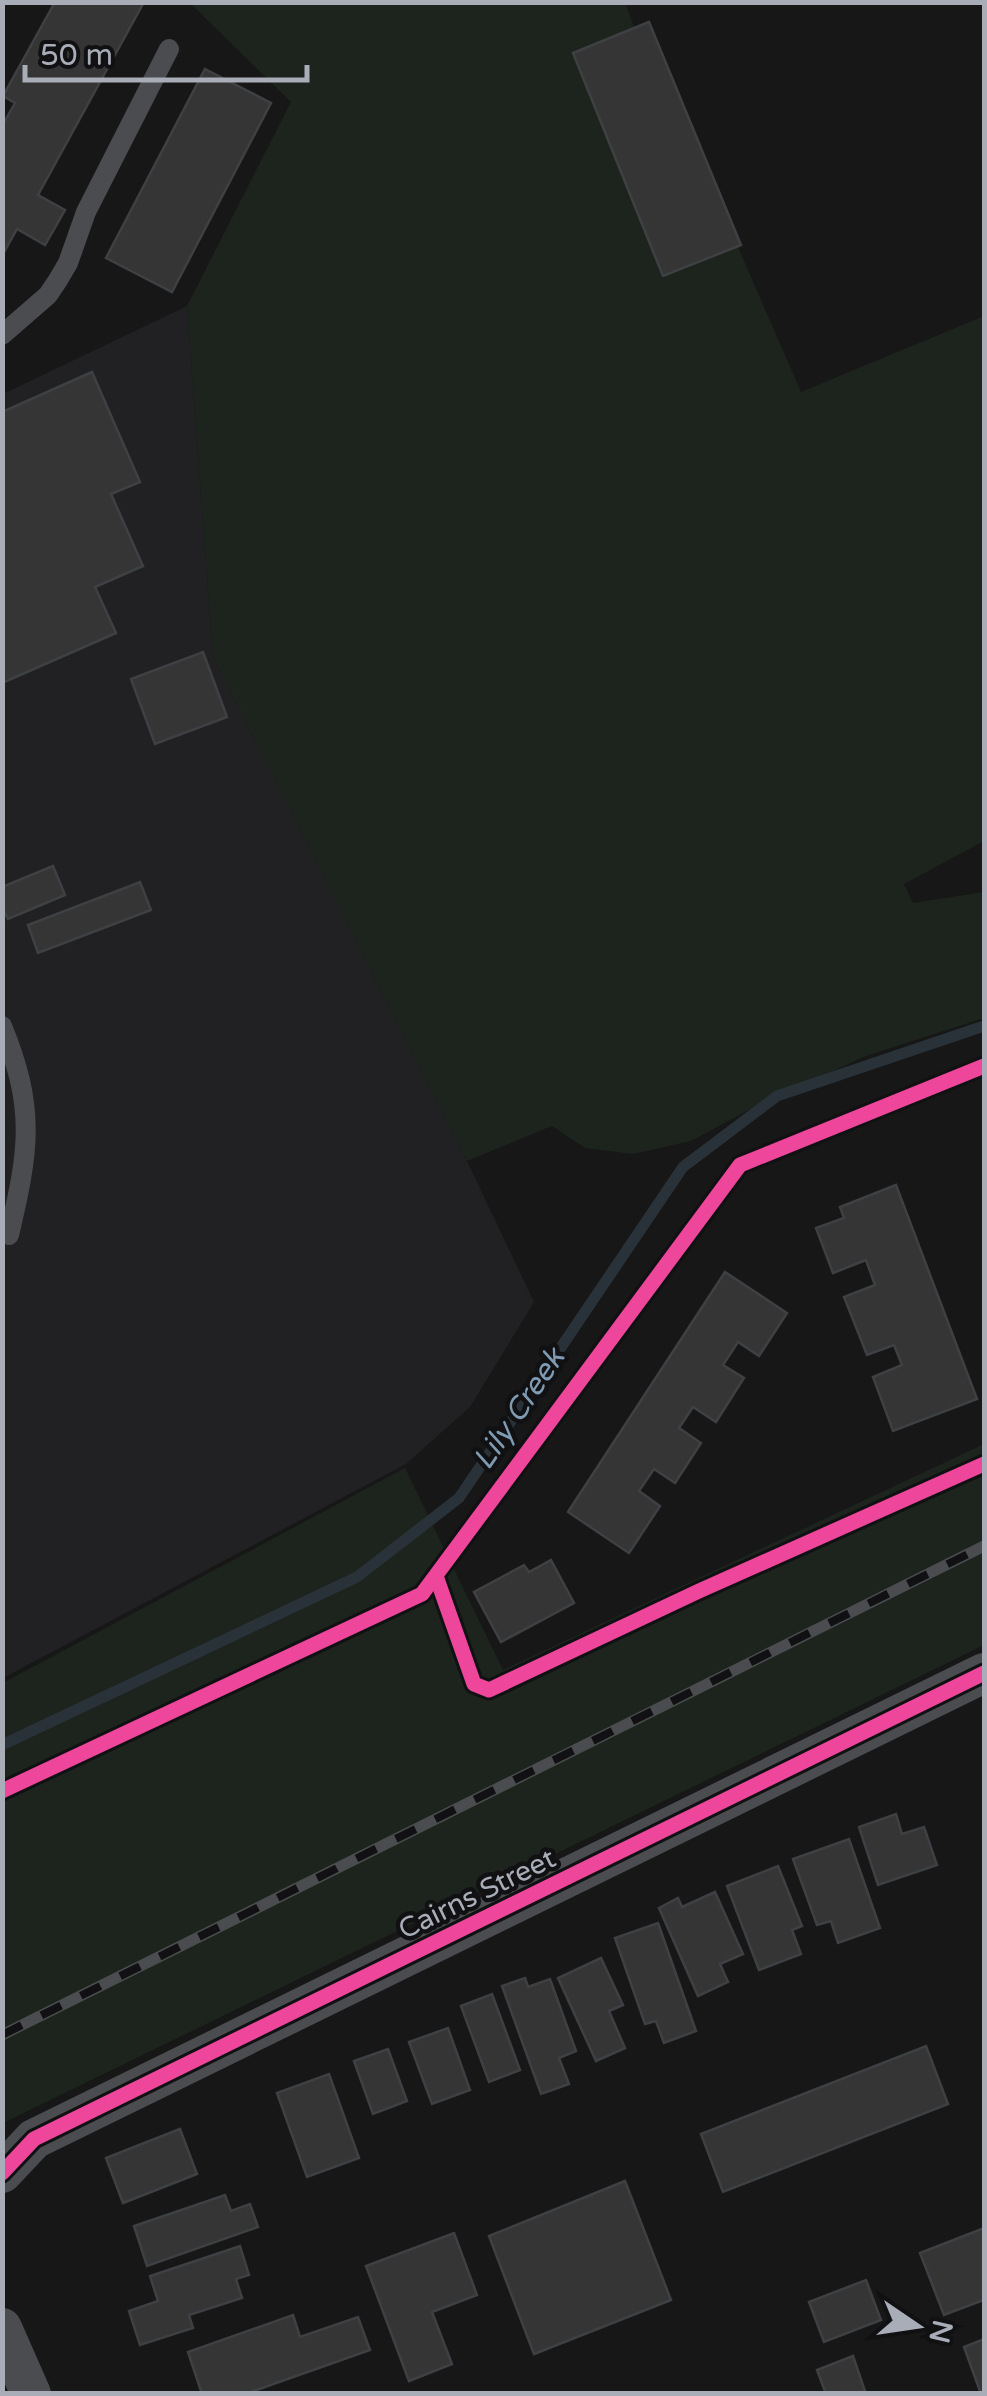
<svg xmlns="http://www.w3.org/2000/svg" width="987" height="2396" viewBox="0 0 987 2396" font-family="'Varela Round',sans-serif">
<style>
.built{fill:#212123}
.green{fill:#1d241e}
.lines{fill:none;stroke-linecap:round;stroke-linejoin:round}
.stream{stroke:#2a3239;stroke-width:11}
.building{fill:#353536;stroke:#3f4043;stroke-width:2.5}
.service{stroke:#4b4c50;stroke-width:20}
.minor{stroke:#4b4c50;stroke-width:40}
.rail-casing{stroke:#4b4c4f;stroke-width:11}
.rail{stroke:#111113;stroke-width:8;stroke-dasharray:22;stroke-linecap:butt}
.cycleway-casing{stroke:#111113;stroke-width:21}
.cycleway{stroke:#ed469a;stroke-width:15}
.labels{text-anchor:middle;dominant-baseline:central;stroke-width:9;stroke-linejoin:round;paint-order:stroke}
.street-label{font-size:28px;fill:#a8adb8;stroke:#111113}
.water-label{font-size:30px;font-style:italic;fill:#7f9bb3;stroke:#111113}
</style>
<rect width="100%" height="100%" fill="#171717"/>
<path class="built" d="M187,306L213,657L467,1161L534,1302L470,1407L406,1464L3,1678V394Z"/>
<g class="green">
<path d="M549,2L564,5L625,2L634,27L649,22L741,245L738,247L801,392L984,316V841L904,884L913,903L984,892V1018L866,1056L758,1105L691,1141L633,1154L585,1148L552,1126L467,1161L213,657L187,306L291,102L190,3Z"/>
<path d="M984,1444V1645L3,2123V1683L405,1468L503,1670Z"/>
</g>
<g class="lines">
<path class="stream" d="M2,1745L357,1577L459,1498L683,1167L777,1096L984,1026"/>
</g>
<g class="building">
<path d="M55,2H144L38,195L65,210L45,245L17,229L2,256V126L15,103L3,96Z"/>
<path d="M649,22L741,245L663,276L573,53Z"/>
<path d="M205,69L271,103L172,292L106,258Z"/>
<path d="M92,372L140,482L111,494L143,566L95,587L116,633L2,683V412Z"/>
<path d="M203,652L227,717L155,744L131,679Z"/>
<path d="M53,866L65,895L8,919L2,907V887Z"/>
<path d="M140,882L151,910L38,953L28,925Z"/>
<path d="M896,1185L977,1399L893,1431L873,1377L902,1365L894,1345L867,1355L844,1297L875,1285L866,1260L833,1273L816,1228L844,1218L840,1207Z"/>
<path d="M725,1272L787,1313L759,1356L738,1342L723,1365L744,1378L716,1422L693,1407L679,1428L701,1443L675,1483L654,1469L639,1491L660,1506L629,1553L568,1512Z"/>
<path d="M551,1560L574,1603L501,1642L474,1592L524,1565L529,1572Z"/>
<path d="M896,1814L902,1834L924,1827L937,1865L878,1885L859,1827Z"/>
<path d="M849,1839L880,1928L838,1943L831,1921L817,1925L793,1859Z"/>
<path d="M778,1866L802,1926L792,1930L801,1954L759,1970L727,1886Z"/>
<path d="M715,1892L743,1954L720,1964L728,1982L698,1996L659,1908L678,1898L682,1907Z"/>
<path d="M658,1923L696,2031L664,2043L656,2021L645,2024L615,1938Z"/>
<path d="M601,1958L623,2005L609,2011L625,2048L596,2061L558,1978Z"/>
<path d="M525,1978L528,1987L550,1979L576,2051L559,2058L569,2084L541,2094L502,1986Z"/>
<path d="M492,1994L520,2070L489,2082L461,2006Z"/>
<path d="M448,2028L470,2090L432,2104L409,2042Z"/>
<path d="M926,2046L948,2104L723,2192L701,2134Z"/>
<path d="M388,2049L407,2101L373,2114L354,2061Z"/>
<path d="M329,2074L359,2158L307,2177L277,2093Z"/>
<path d="M180,2129L197,2174L123,2203L106,2158Z"/>
<path d="M625,2181L671,2300L534,2354L489,2236Z"/>
<path d="M225,2195L231,2211L250,2204L258,2227L147,2266L134,2226Z"/>
<path d="M984,2228V2300L944,2315L920,2253Z"/>
<path d="M454,2233L477,2295L432,2312L452,2364L409,2381L366,2266Z"/>
<path d="M240,2246L249,2275L236,2279L242,2298L189,2315L193,2328L140,2345L129,2311L158,2301L150,2276Z"/>
<path d="M866,2280L881,2320L824,2342L809,2302Z"/>
<path d="M293,2315L300,2337L358,2317L370,2350L245,2394H202L188,2352Z"/>
<path d="M984,2339V2394H981L964,2347Z"/>
<path d="M853,2356L866,2394H826L817,2370Z"/>
</g>
<g class="lines">
<g class="service">
<path d="M2,335L48,295L58,280L68,263L86,212L169,49"/>
<path d="M2,1026C36,1109 29,1150 9,1235"/>
</g>
<g class="minor">
<path d="M2,2173L34,2139L984,1673"/>
<path d="M2,2328L31,2394"/>
</g>
<defs>
<path id="rail" d="M2,2035L984,1546"/>
</defs>
<use href="#rail" class="rail-casing"/>
<use href="#rail" class="rail"/>
<defs>
<g id="cycleway">
<path d="M436,1576L474,1684L489,1690L699,1591L984,1464"/>
<path d="M2,1791L422,1594L740,1165L984,1066"/>
<path d="M2,2173L34,2139L984,1673"/>
</g>
</defs>
<use href="#cycleway" class="cycleway-casing"/>
<use href="#cycleway" class="cycleway"/>
</g>
<g class="labels">
<g class="street-label">
<text transform="translate(477 1894) rotate(-26)">Cairns Street</text>
</g>
<g class="water-label">
<text transform="translate(519 1409) rotate(-56)">Lily Creek</text>
</g>
</g>
<rect width="987" height="2396" fill="none" stroke="#a8adb8" stroke-width="10"/>
<g transform="translate(917 2326) rotate(103)" stroke="#111113" stroke-width="8" paint-order="stroke">
<path d="M0-8L18 38L0 25L-18 38Z" fill="#a8adb8"/>
<text y="-15" font-size="28" font-weight="bold" text-anchor="middle" fill="#a8adb8">N</text>
</g>
<path d="M25 65v15h282v-15" fill="none" stroke="#a8adb8" stroke-width="5"/>
<text x="40" y="65" font-size="30" fill="#a8adb8" stroke="#111113" stroke-width="8" paint-order="stroke">50 m</text>
</svg>
